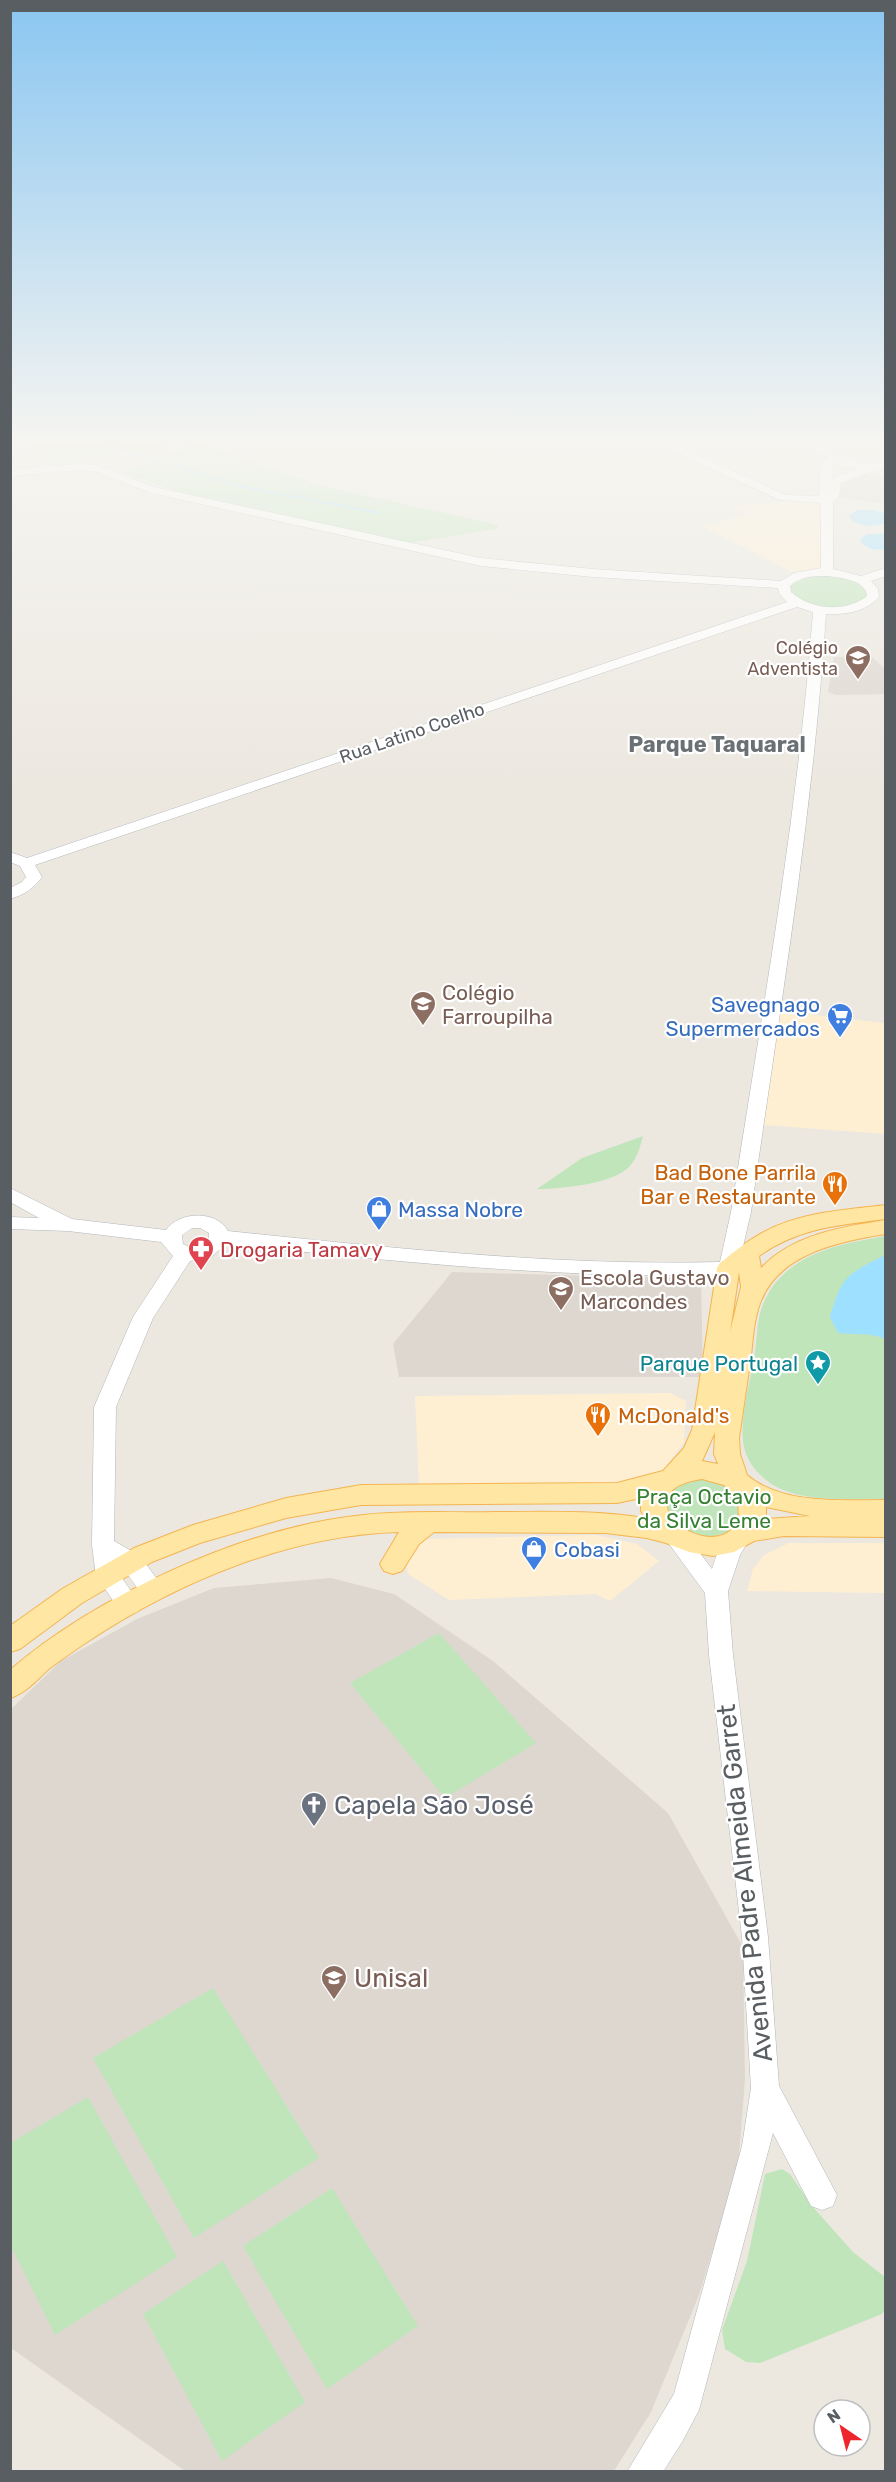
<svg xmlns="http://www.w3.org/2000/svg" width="896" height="2482" viewBox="0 0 896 2482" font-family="Rubik,sans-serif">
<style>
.commercial{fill:#feefd3}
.education{fill:#ddd7cf}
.green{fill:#c0e5bb}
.water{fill:#9de0ff}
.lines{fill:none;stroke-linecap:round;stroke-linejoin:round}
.stream{stroke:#9de0ff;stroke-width:2}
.secondary-casing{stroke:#b2b7bb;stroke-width:1}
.primary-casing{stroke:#f4b451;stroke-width:2}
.secondary{fill:#fff;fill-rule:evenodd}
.primary{fill:#ffe6a2;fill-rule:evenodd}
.labels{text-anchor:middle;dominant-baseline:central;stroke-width:4.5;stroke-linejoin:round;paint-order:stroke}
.far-education-label{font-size:18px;fill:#785e54;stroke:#fff;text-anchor:end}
.far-street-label{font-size:18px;fill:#595e62;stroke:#fff}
.education-label{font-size:21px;fill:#785e54;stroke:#fff;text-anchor:start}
.shop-label{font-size:21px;fill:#366cbe;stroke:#fff;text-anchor:start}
.food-label{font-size:21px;fill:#c56008;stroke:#fff;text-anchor:end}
.health-label{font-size:21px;fill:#be3a42;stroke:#fff;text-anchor:start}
.culture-label{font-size:21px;fill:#0d838f;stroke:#fff;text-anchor:end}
.park-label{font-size:21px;fill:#368131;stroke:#fff}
.far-district-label{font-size:22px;font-weight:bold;fill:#6a7074;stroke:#fff}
.near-worship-label{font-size:26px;fill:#5b616d;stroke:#fff;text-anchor:start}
.near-street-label{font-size:26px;fill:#595e62;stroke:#fff}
.near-education-label{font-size:26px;fill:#785e54;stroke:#fff;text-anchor:start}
</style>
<rect width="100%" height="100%" fill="#ece8e0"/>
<g class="commercial">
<path d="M788,501L824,502L825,571L796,574L703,527L746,514L730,507Z"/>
<path d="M779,1011L885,1023V1134L764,1125Z"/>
<path d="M670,1393L686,1401L684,1442L661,1474L604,1487H419L415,1396Z"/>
<path d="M596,1535L637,1544L659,1561L610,1601L595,1594L449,1600L408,1574L405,1554L422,1539Z"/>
<path d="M789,1543H885V1593L747,1591L753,1569L764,1555Z"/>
</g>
<g class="education">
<path d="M865,473L885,477V504L837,497L841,483Z"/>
<path d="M871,656L885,669V694L836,695L828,692L834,657Z"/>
<path d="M452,1272L701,1279L703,1377H399L393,1344Z"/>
<path d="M331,1578L394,1594L493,1661L668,1813L743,1947L745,2079L738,2168L699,2295L651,2412L614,2471H185L11,2348V1709L61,1661L137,1619L214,1588Z"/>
</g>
<g class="green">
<path d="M11,439H146L165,447L137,457L123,450L97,455L61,466L26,442H11Z"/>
<path d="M195,444H201L318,485L498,525L497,529L409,543L179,492L124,473Z"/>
<path d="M810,576C831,576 856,574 868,594L865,599C859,601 853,605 847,606C832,609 790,607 790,585Z"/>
<path d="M643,1136C640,1147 637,1159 629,1167C613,1184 560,1189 537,1189L582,1158Z"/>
<path d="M885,1236V1499C852,1499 798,1503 770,1483C756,1473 745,1459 743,1442C740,1413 751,1380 755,1352C757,1337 757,1321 762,1307C766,1297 771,1287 778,1280C806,1249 847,1243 885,1236Z"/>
<path d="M695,1478L721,1482L740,1497L743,1517L730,1532L705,1538L692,1536L665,1514C666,1487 671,1488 695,1478Z"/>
<path d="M439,1633L536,1743L445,1798L350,1683Z"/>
<path d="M213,1988L319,2158L194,2238L93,2058Z"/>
<path d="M88,2097L177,2257L55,2335L11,2246V2143Z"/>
<path d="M782,2169L790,2174L813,2207L853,2252L885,2277V2309L882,2314L760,2363L746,2362L725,2349L722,2330L747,2261L765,2174Z"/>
<path d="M332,2188L418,2326L327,2389L243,2246Z"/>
<path d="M223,2261L305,2402L222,2461L143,2314Z"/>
</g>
<g class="water">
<path d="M858,510H873L885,513V524L868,526L853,522L849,515Z"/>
<path d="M868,534H885V550L871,549L862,544L860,539Z"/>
<path d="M885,1255V1339C871,1332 854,1335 838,1333L830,1317C842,1275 847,1275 885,1255Z"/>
</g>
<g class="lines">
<g class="stream">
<path d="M80,439L144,456"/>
<path d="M152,458L242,487L380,513"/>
</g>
<defs>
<g id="secondary">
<path d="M647,439H662L786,495L819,496L821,461L829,458L786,439H802L859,462L871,464L886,459V466L841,483L839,497L833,502V569L861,576L886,568V576L871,581L878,589L879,597C866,612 845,615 826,614C813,815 779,1013 751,1212L738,1268L735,1273L728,1275C559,1279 393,1261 226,1244L211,1257L190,1261L153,1318L116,1407L114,1541L140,1556L166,1591L162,1597C139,1605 134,1575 118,1565L119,1574L141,1605L137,1612L129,1614L121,1612L96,1576L92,1545L94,1407L133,1317L173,1256L161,1242L68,1231L10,1229V1217L39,1218L10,1202V1188L72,1219L166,1230C179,1211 217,1210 228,1231C392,1248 555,1266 720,1262L731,1212C762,1013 798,814 813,612L797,607L35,865L42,877C34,888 24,895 10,899V888L22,882L26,877L20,866L10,862V852L27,858L787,602L779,593L778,588L593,577L481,566L151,493L94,471L76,470L10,476V470L76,464L96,465L154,487L481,558L593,569L781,581L794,573L821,568V503L780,500ZM832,465L858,468L832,479ZM827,576C841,578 865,579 867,596C845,613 811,610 791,592L790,586C801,576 813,576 827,576ZM192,1228H200L209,1233V1240C200,1248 193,1250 183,1244L182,1235Z"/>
<path d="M675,1528L683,1531L712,1569C718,1552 725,1525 747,1532L750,1538L740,1555L728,1591L733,1655L768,1937L779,2086L837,2195L833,2206L822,2210L811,2206L773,2133L699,2410L682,2442L663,2472H627L674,2394L742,2146L751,2088L742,1937L709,1655L705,1593L664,1537L667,1531Z"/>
</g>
<path id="primary" d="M886,1205V1219C839,1225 798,1228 759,1256L761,1268C793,1234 842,1227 886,1220V1234C841,1241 780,1253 761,1301C754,1318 753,1338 751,1356C747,1383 743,1411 739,1438L740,1454L747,1475C782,1505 842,1500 886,1500V1537L784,1536L754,1541L734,1552L713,1556L689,1552L666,1543L647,1538L605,1533L434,1532L419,1544L402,1571L393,1574L384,1571L380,1564L399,1532C289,1535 178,1582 87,1642C75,1650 62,1659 50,1668C37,1679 27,1693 10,1698V1670C96,1596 242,1529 355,1516C401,1510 448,1513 495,1512C546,1512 595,1510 645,1518L641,1511V1498L617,1503L361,1505L286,1518L200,1543L152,1562L82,1603L20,1649L10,1652V1626L62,1589L134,1548L193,1525L286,1498L361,1485L617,1483L663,1471L684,1448L692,1430L717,1268L720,1263C734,1252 747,1241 762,1233C799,1212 844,1210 886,1205ZM739,1272L741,1287L730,1332ZM715,1432L714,1454L718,1464L702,1461ZM702,1479L724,1485L738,1498L739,1519C714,1572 614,1492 702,1479ZM766,1507L810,1516L766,1519Z"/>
</defs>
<use href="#secondary" class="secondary-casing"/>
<use href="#primary" class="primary-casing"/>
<use href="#secondary" class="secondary"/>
<use href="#primary" class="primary"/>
</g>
<linearGradient id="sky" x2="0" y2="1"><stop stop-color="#8ac6f1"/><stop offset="0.56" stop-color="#f6f5f1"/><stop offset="1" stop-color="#f6f5f1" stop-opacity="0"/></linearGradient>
<rect width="896" height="787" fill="url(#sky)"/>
<defs>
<symbol id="school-pin" viewBox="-11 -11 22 30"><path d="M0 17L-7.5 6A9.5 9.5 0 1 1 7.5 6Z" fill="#8d6e63" stroke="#fff"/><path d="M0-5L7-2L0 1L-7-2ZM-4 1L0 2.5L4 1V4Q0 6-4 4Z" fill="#fff"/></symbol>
<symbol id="supermarket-pin" viewBox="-11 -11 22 30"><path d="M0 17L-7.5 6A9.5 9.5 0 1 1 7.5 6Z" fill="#3f7fe0" stroke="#fff"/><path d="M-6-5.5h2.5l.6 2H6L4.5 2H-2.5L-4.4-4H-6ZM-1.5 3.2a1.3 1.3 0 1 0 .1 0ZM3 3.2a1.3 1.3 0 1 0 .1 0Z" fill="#fff"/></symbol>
<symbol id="restaurant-pin" viewBox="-11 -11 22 30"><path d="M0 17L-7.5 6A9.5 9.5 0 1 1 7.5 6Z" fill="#e8710a" stroke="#fff"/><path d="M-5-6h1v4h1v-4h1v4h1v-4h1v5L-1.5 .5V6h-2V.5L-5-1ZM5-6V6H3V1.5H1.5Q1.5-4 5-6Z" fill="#fff"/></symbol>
<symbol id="shop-pin" viewBox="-11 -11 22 30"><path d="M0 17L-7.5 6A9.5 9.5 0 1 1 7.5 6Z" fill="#3f7fe0" stroke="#fff"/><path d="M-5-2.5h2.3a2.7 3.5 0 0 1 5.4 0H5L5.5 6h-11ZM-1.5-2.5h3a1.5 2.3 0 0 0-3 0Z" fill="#fff"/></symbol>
<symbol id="pharmacy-pin" viewBox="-11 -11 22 30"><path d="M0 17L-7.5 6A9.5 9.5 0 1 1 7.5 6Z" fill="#e0444e" stroke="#fff"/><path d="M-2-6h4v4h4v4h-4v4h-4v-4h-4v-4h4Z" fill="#fff"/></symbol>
<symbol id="sight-pin" viewBox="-11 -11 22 30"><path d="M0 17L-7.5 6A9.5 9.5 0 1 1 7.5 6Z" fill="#0f9aa8" stroke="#fff"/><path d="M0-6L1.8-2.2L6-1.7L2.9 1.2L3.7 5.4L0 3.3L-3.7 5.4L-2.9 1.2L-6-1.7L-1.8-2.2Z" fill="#fff"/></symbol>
<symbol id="church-pin" viewBox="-11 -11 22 30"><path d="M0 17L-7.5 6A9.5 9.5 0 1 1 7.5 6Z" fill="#6b7280" stroke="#fff"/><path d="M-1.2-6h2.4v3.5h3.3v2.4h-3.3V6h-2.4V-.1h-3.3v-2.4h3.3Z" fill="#fff"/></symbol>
<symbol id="university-pin" viewBox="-11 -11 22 30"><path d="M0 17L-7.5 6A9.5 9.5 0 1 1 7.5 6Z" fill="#8d6e63" stroke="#fff"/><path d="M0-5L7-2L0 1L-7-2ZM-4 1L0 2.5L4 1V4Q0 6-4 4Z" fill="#fff"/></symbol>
</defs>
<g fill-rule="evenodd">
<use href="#school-pin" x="843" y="643" width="30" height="40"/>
<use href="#school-pin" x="408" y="989" width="30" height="40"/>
<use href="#supermarket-pin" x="825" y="1001" width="30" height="40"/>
<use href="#restaurant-pin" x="820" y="1169" width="30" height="40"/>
<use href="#shop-pin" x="364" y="1194" width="30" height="40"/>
<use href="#pharmacy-pin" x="186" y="1234" width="30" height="40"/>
<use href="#school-pin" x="546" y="1274" width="30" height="40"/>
<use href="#sight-pin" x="803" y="1348" width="30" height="40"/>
<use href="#restaurant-pin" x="583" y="1400" width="30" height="40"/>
<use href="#shop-pin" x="519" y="1534" width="30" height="40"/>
<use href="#church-pin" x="299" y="1790" width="30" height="40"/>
<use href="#university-pin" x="319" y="1963" width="30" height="40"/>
</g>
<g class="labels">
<g class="far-education-label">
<text x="838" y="648">Colégio<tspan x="838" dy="21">Adventista</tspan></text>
</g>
<g class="far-street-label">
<text transform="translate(412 733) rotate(-19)">Rua Latino Coelho</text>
</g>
<g class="education-label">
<text x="442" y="992">Colégio<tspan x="442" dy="24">Farroupilha</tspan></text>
<text x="580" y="1277">Escola Gustavo<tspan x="580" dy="24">Marcondes</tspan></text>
</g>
<g class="shop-label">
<text x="820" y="1004" text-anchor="end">Savegnago<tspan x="820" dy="24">Supermercados</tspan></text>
<text x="398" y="1209">Massa Nobre</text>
<text x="554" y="1549">Cobasi</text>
</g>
<g class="food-label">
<text x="816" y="1172">Bad Bone Parrila<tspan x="816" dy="24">Bar e Restaurante</tspan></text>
<text x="618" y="1415" text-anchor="start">McDonald's</text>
</g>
<g class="health-label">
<text x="220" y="1249">Drogaria Tamavy</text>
</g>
<g class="culture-label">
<text x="798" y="1363">Parque Portugal</text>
</g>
<g class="park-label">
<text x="704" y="1496">Praça Octavio<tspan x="704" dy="24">da Silva Leme</tspan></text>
</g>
<g class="far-district-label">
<text x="717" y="744">Parque Taquaral</text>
</g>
<g class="near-worship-label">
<text x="334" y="1805">Capela São José</text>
</g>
<g class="near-street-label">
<text transform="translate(745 1883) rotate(-96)">Avenida Padre Almeida Garret</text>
</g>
<g class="near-education-label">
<text x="354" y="1978">Unisal</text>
</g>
</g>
<rect width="896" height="2482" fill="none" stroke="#595e62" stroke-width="24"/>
<g transform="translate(842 2428) rotate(325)"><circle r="28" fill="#ffffff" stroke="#bdbfc0" stroke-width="1.5"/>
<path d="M0-4.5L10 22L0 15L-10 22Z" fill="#ed262d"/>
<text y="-9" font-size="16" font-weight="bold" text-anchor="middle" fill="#595e62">N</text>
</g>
</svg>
